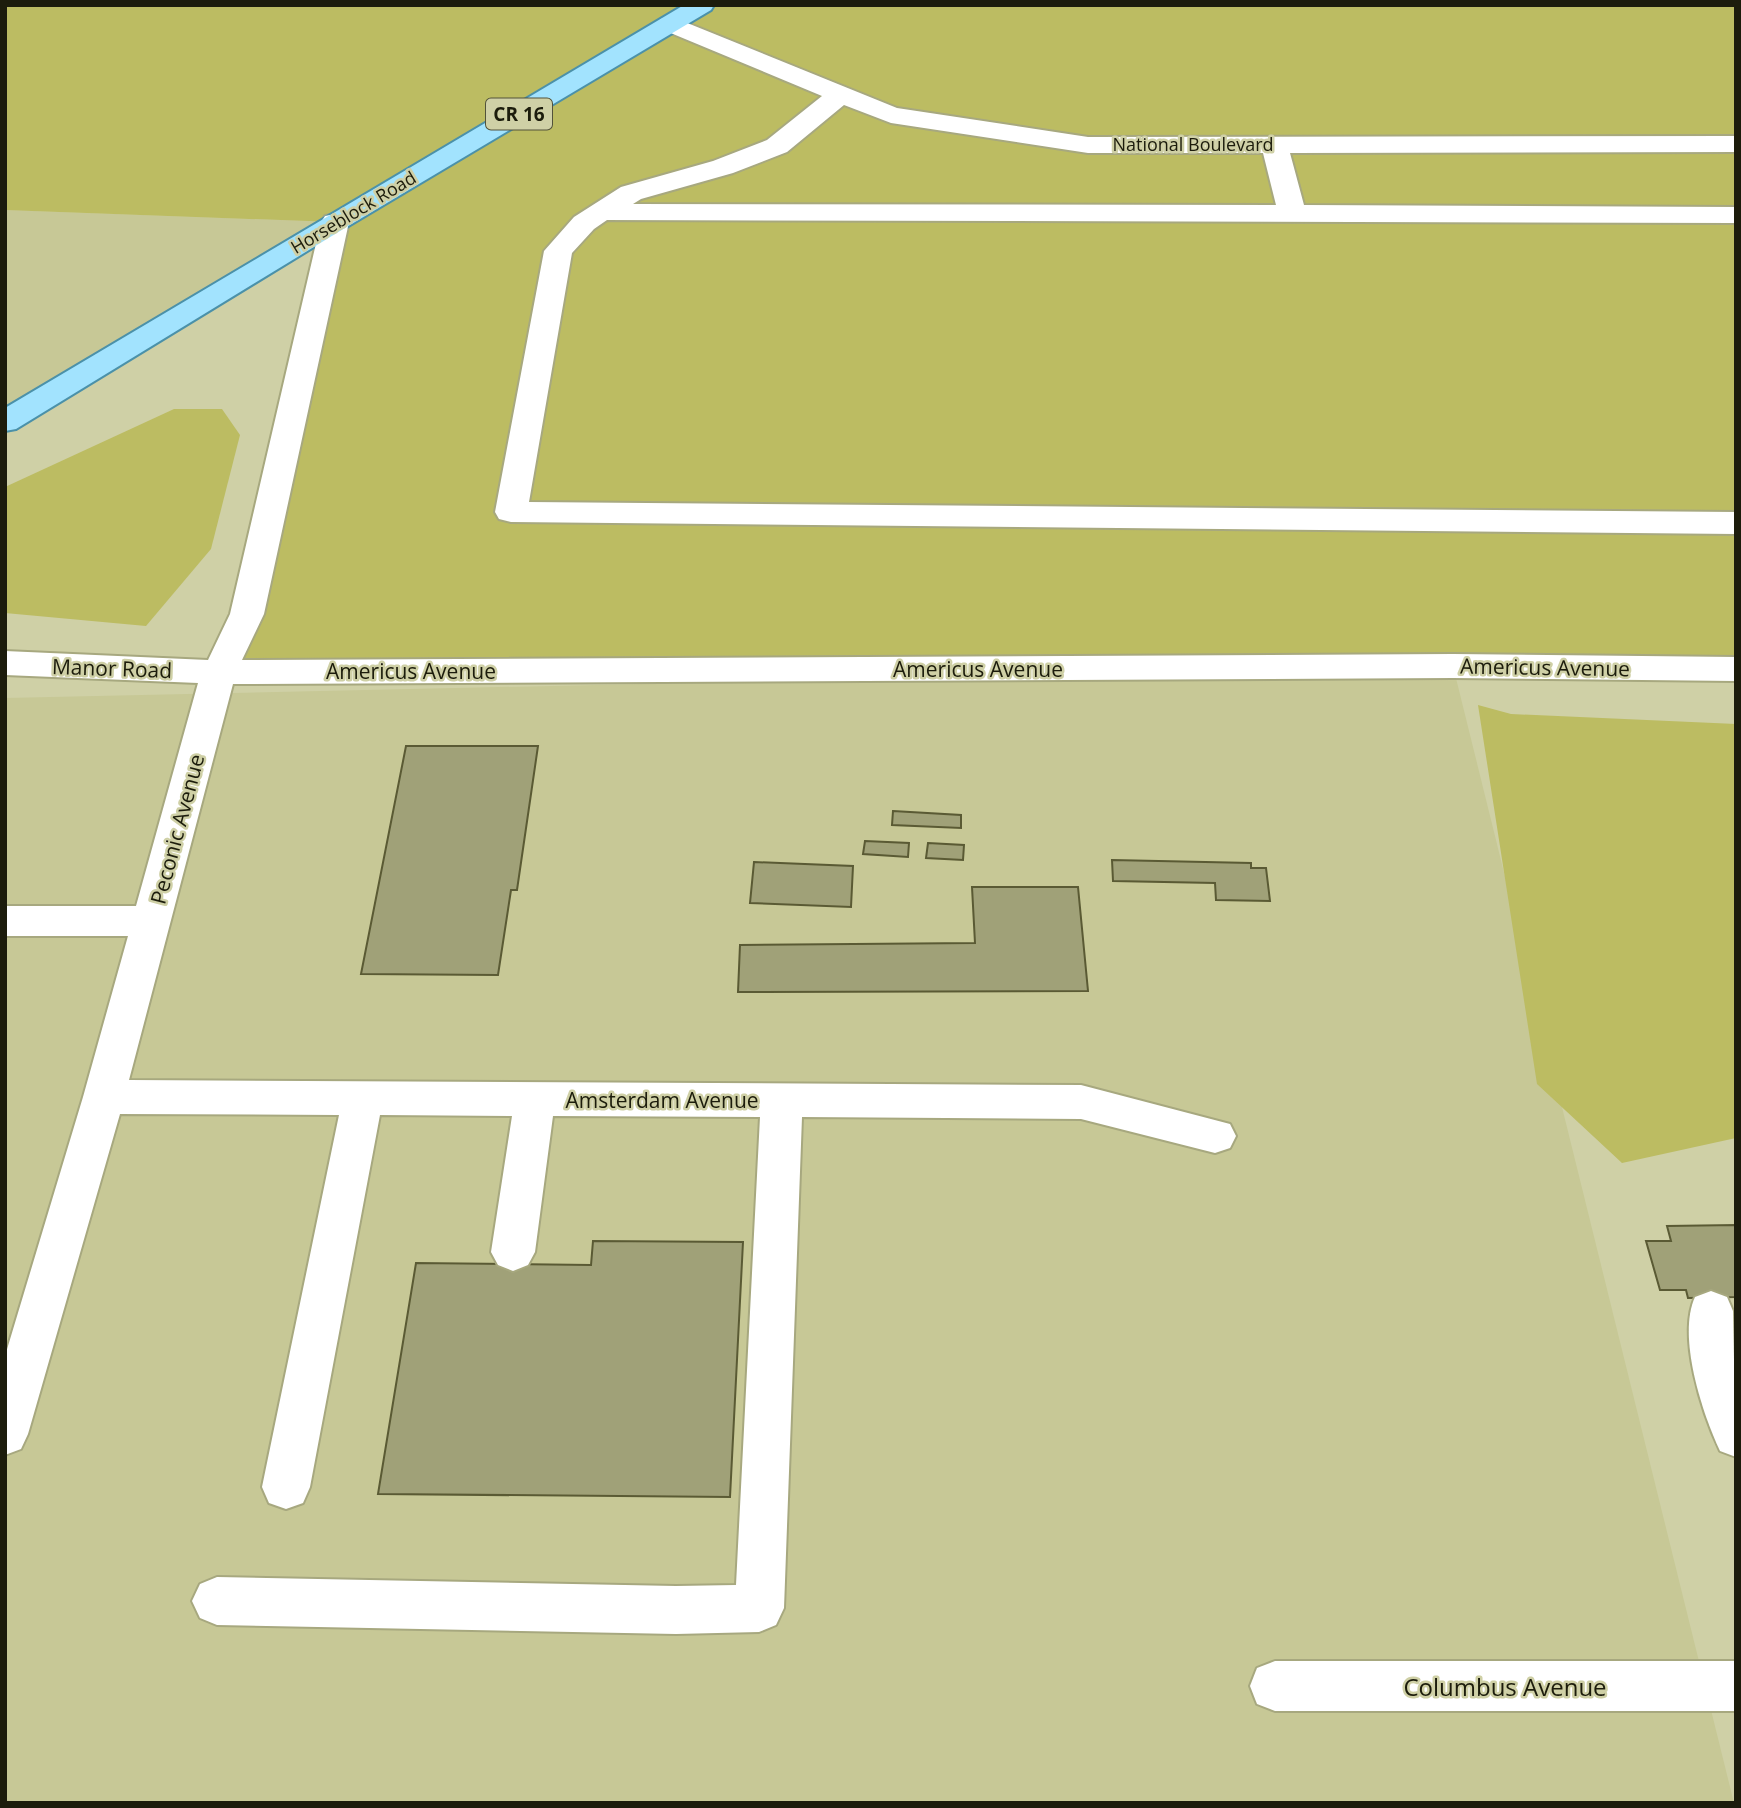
<svg xmlns="http://www.w3.org/2000/svg" width="1741" height="1808" viewBox="0 0 1741 1808" font-family="'Open Sans',sans-serif">
<style>
.built{fill:#c7c896}
.green{fill:#bcbc62}
.building{fill:#a0a178;stroke:#5a5a34;stroke-width:2}
.lines{fill:none;stroke-linecap:round;stroke-linejoin:round}
.minor-casing{stroke:#a7a87f;stroke-width:4}
.major-casing{stroke:#4b91a9;stroke-width:4}
.minor{fill:#fff;fill-rule:evenodd}
.major{fill:#a2e3fe;fill-rule:evenodd}
.labels{text-anchor:middle;dominant-baseline:central;stroke-width:5;stroke-linejoin:round;paint-order:stroke}
.far-street-label{font-size:18px;fill:#1c1c0c;stroke:#cfd0a6}
.shield{fill:#cfd0a6;stroke:#52523a;stroke-width:2}
.shield-label{font-size:19px;font-weight:bold;fill:#1c1c0c}
.street-label{font-size:21px;fill:#1c1c0c;stroke:#cfd0a6}
.near-street-label{font-size:24px;fill:#1c1c0c;stroke:#cfd0a6}
</style>
<rect width="100%" height="100%" fill="#cfd0a6"/>
<g class="built">
<path d="M5,210L335,222L5,422Z"/>
<path d="M1453,666L1734,1803H5V698Z"/>
</g>
<g class="green">
<path d="M5,5H1736V669L219,672L335,222L5,210Z"/>
<path d="M174,409H222L240,435L211,549L146,626L5,613V487Z"/>
<path d="M1478,705L1511,714L1736,724V1138L1622,1163L1537,1084Z"/>
</g>
<g class="building">
<path d="M406,746H538L517,890H511L498,975L361,974Z"/>
<path d="M893,811L961,815V828L892,825Z"/>
<path d="M865,841L909,843L908,857L863,854Z"/>
<path d="M928,843L964,845L963,860L926,858Z"/>
<path d="M1112,860L1251,863V868H1266L1270,901L1216,900L1215,883L1113,881Z"/>
<path d="M754,862L853,866L851,907L750,903Z"/>
<path d="M972,887H1078L1088,991L738,992L740,945L975,943Z"/>
<path d="M1736,1225V1297L1688,1298L1686,1290H1660L1646,1241H1671L1667,1226Z"/>
<path d="M593,1241L743,1242L730,1497L378,1494L416,1263L591,1265Z"/>
</g>
<g class="lines">
<defs>
<g id="minor">
<path d="M670,16L897,108L1088,137L1736,136V152L1290,153L1304,205L1736,207V223L607,220L594,229L572,253L529,502L1736,512V534L511,522L499,519L495,512L544,251L574,217L621,187L713,161L767,140L822,96L661,29L657,24L661,19ZM844,105L891,123L1088,153H1263L1276,205L633,204L641,199L733,173L787,152Z"/>
<path d="M335,214L345,216L349,222L264,614L242,660L1453,654L1736,657V681L1453,678L233,684L129,1080L1081,1085L1230,1124L1236,1136L1230,1148L1215,1153L1081,1119L802,1117L784,1608L776,1625L759,1632L676,1634L217,1625L200,1618L192,1601L200,1584L217,1577L676,1586L736,1585L760,1117L553,1116L535,1252L528,1265L513,1271L498,1265L491,1252L512,1116L380,1115L310,1487L303,1503L286,1509L269,1503L262,1487L339,1115L120,1114L28,1434L21,1449L5,1455V1356L83,1097L128,936H5V906H136L198,683L5,675V651L208,660L230,614L321,222L325,216Z"/>
<path d="M1711,1291L1727,1297L1733,1311L1736,1457L1720,1451C1702,1413 1677,1336 1695,1297Z"/>
<path d="M1275,1661H1736V1711H1275L1257,1704L1250,1686L1257,1668Z"/>
</g>
<path id="major" d="M684,5H714L711,10L345,228L16,429L5,431V408Z"/>
</defs>
<use href="#minor" class="minor-casing"/>
<use href="#major" class="major-casing"/>
<use href="#minor" class="minor"/>
<use href="#major" class="major"/>
</g>
<g class="labels">
<g class="far-street-label">
<text x="1193" y="144">National Boulevard</text>
<text transform="translate(353 212) rotate(-31)">Horseblock Road</text>
</g>
<rect class="shield" x="486" y="98.5" width="66" height="31" rx="5"/>
<g class="shield-label">
<text x="519" y="114">CR 16</text>
</g>
<g class="street-label">
<text transform="translate(1545 667) rotate(1)">Americus Avenue</text>
<text transform="translate(112 668) rotate(2)">Manor Road</text>
<text x="978" y="669">Americus Avenue</text>
<text x="411" y="671">Americus Avenue</text>
<text transform="translate(177 829) rotate(-75)">Peconic Avenue</text>
<text x="662" y="1100">Amsterdam Avenue</text>
</g>
<g class="near-street-label">
<text x="1505" y="1686">Columbus Avenue</text>
</g>
</g>
<rect width="1741" height="1808" fill="none" stroke="#1c1c0c" stroke-width="14"/>
</svg>
